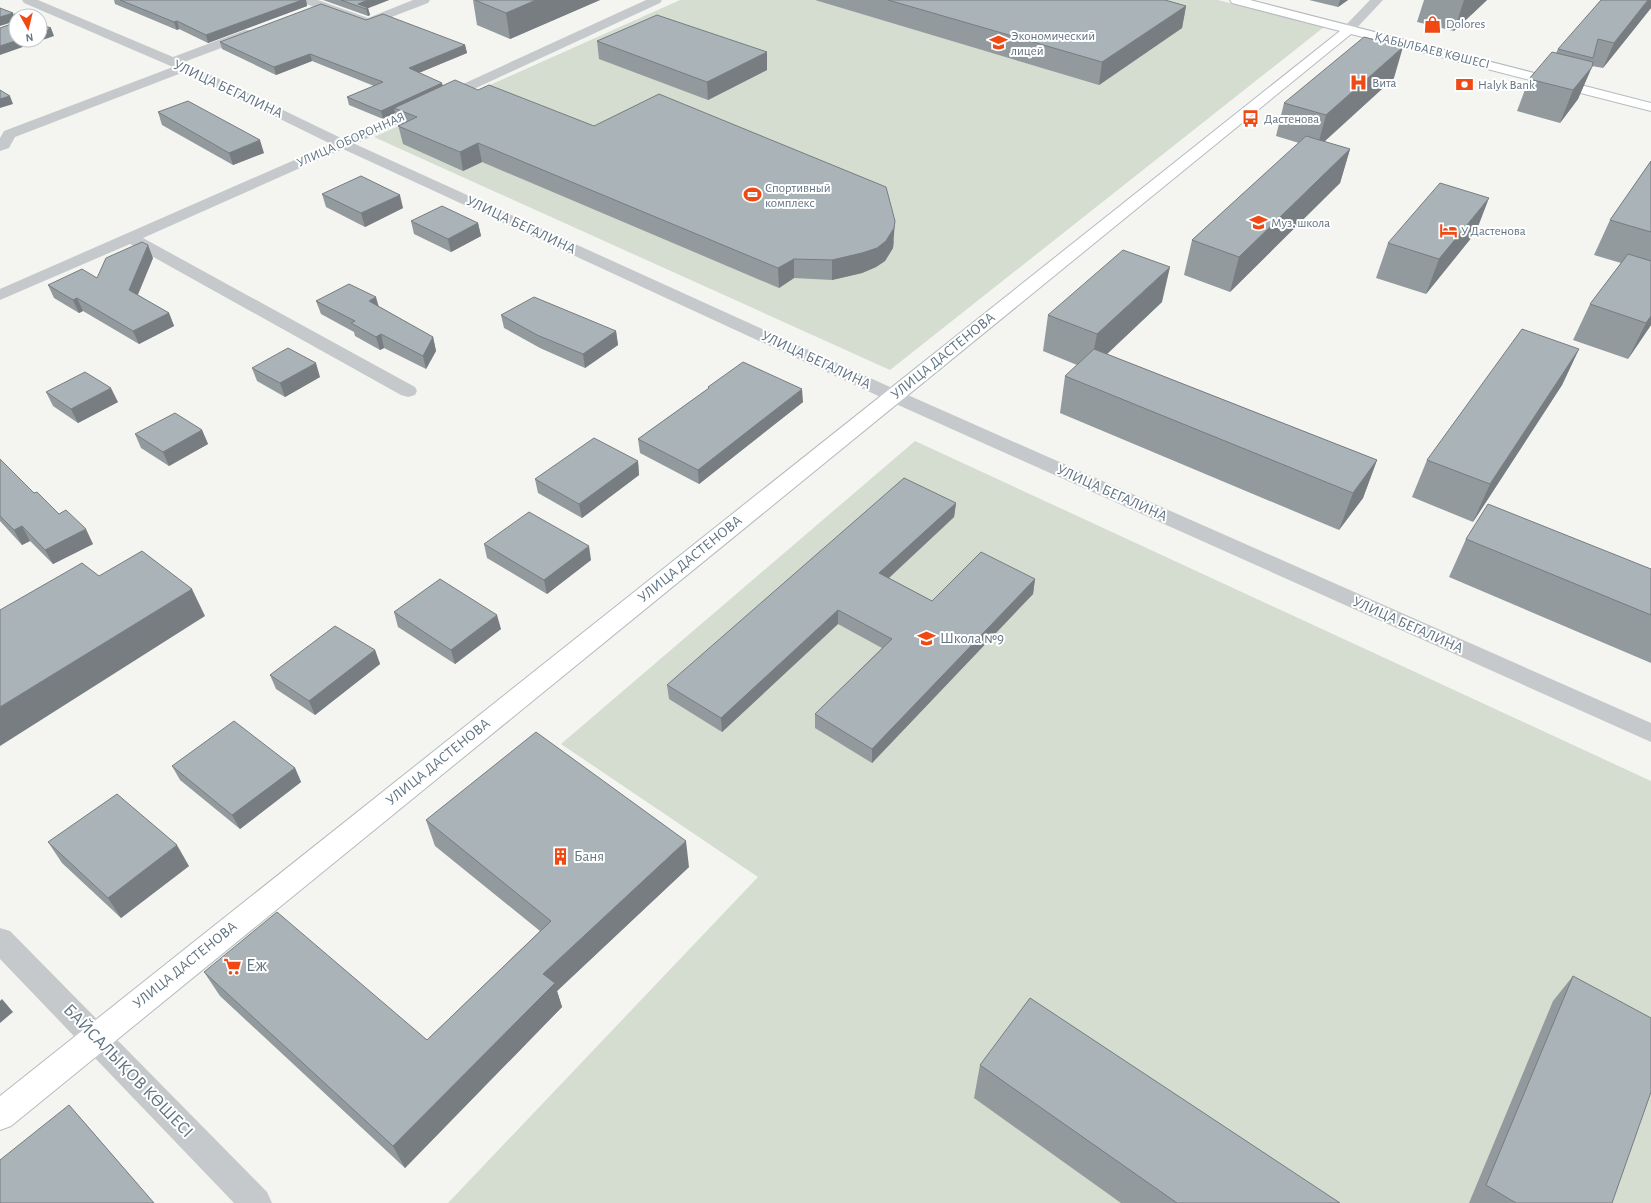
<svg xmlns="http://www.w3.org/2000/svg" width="1651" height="1203" viewBox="0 0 1651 1203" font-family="'Alegreya Sans',sans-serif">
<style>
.green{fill:#d5dcd0}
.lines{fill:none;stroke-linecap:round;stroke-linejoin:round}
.secondary-casing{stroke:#b5bbbf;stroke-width:2}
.street{fill:#c6c9cc;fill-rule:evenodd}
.secondary{fill:#fff;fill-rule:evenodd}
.wall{fill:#929a9d}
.shaded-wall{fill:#777d80}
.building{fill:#aab3b7;stroke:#777d80}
.labels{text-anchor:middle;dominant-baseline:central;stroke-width:4;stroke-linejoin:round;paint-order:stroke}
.far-poi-label{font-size:13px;fill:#617483;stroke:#fff;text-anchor:start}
.far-street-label{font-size:13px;fill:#617483;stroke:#fff}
.street-label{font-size:15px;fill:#617483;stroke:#fff}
.poi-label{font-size:15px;fill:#617483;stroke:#fff;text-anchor:start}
.near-poi-label{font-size:18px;fill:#617483;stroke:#fff;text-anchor:start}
.near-street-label{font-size:18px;fill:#617483;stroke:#fff}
</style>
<rect width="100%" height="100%" fill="#f4f5f0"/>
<g class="green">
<path d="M680,0H1218L1324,27L890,370L374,137Z"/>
<path d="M915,441L1651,781V1203H448L758,877L561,744Z"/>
</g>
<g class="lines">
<defs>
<path id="secondary" d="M1230,0H1250L1651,103V111L1351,34L11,1126L0,1130V1096L1340,31L1232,3Z"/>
</defs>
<use href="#secondary" class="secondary-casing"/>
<g class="street">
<path d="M22,0H38L173,57L245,30H253L255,33L253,36L184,62L343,139L646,0H662L660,3L355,144L901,392L1651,723V742L887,400L343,149L143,238L415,387L417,391L415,395L408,397L401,395L130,244L0,300V289L331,144L184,72L15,137L9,148L0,151V138L4,131L173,67L24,3Z"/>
<path d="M301,0H318L368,18L413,0H430L428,3L368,26L303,3Z"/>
<path d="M1370,0H1383L1352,33H1344L1342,30L1344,27Z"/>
<path d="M0,928L10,931L267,1192L272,1203H234L0,959Z"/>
</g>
<use href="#secondary" class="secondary"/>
</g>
<g class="wall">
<path d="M114,0H306L307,6L208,43L179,29L177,30L115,4Z"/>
<path d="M323,0H389L368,8L370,15L368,16Z"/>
<path d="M473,0H600L510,39L477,25Z"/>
<path d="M815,0H1165L1186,6L1182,28L1099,85Z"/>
<path d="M1309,0H1348L1338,7Z"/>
<path d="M1424,0H1487L1454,31L1417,22Z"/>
<path d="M1651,0V8L1603,68L1592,66L1578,99L1560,123L1517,111L1529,79L1556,53L1558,49Z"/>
<path d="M366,20L465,45L467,53L419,73L443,85L478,90L594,126L894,241L893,248L885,261L876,267L862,273L832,280L794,278L779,288L482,162L463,171L403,144L395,113L383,119L349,105L347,97L374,86L312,61L276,75L222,49L220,42Z"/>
<path d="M597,41L767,52V70L708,100L599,59Z"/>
<path d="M1394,78L1324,142L1350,149L1340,183L1230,292L1184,275L1192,240L1299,143L1276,136L1284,103Z"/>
<path d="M158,112L264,153L233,165L162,125Z"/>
<path d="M1651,161V325L1628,359L1573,340L1590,304L1621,263L1594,255L1610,220Z"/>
<path d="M322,194L403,208L365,227L326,207Z"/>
<path d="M411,221L478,223L481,236L451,252L414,234Z"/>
<path d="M1476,232L1426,294L1376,278L1388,243Z"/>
<path d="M153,258L138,295L169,313L174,326L139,344L83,311L79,313L54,298L48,285L97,278Z"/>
<path d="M316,301L378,306L433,337L436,351L426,369L384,348L380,350L355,336L354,332L321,314Z"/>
<path d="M1162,302L1107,354L1377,460L1363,498L1339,530L1060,413L1065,376L1077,365L1043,351L1048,315Z"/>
<path d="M501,315L616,331L618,345L585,368L540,348L504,328Z"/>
<path d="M1579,349L1562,385L1473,522L1412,497L1427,460Z"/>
<path d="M252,368L320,377L285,397L257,381Z"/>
<path d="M708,387L803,402L699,484L640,453L638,439L708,389Z"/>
<path d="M46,392L118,402L78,423L53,406Z"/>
<path d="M202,430L208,444L169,466L141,448L135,434Z"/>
<path d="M0,459L34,493L93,544L53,564L30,541L22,545L0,521Z"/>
<path d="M638,461L639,475L582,518L538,493L535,479Z"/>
<path d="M956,503L954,517L889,578L932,601L1035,579L1033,594L872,763L815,728V714L882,648L838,624L722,732L669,699L667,685Z"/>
<path d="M1466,539L1651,569V663L1449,577Z"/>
<path d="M484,544L591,560L547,594L487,558Z"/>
<path d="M394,612L501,629L455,664L398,627Z"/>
<path d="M375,650L380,664L315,715L276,689L270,675Z"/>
<path d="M172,766L295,768L301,782L240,829L180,780Z"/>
<path d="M426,820L689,867L557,991L562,1007L405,1168L220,996L204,972L427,1040L540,931L435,846Z"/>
<path d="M48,842L189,866L121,918L62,863Z"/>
<path d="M1573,976L1612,1203H1469L1553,1001Z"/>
<path d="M980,1065L1340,1203H1121L974,1098Z"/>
</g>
<g class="shaded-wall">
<path d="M302,0H306L307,6L208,43L206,35Z"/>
<path d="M368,0H389L366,9L358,4Z"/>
<path d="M536,0H600L510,39L506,13Z"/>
<path d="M1340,0H1348L1338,7Z"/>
<path d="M1464,0H1487L1454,31Z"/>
<path d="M1648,0H1651V8L1603,68L1614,43Z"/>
<path d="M1186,6L1182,28L1099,85L1102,62Z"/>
<path d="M368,8L370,15L368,16L366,9Z"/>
<path d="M13,13L16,21L0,26V17Z"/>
<path d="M177,21L179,29L177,30L174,22Z"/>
<path d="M51,28L54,36L0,55V46L18,40H40V32Z"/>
<path d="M465,45L467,53L411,76L409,68Z"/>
<path d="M1403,47L1394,78L1317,148L1326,115Z"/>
<path d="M767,52V70L708,100L707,82Z"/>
<path d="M310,54L312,61L276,75L274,67Z"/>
<path d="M1592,67L1578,99L1560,123L1573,90Z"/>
<path d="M442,83L444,91L394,108L395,113L383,119L381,111Z"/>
<path d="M10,96L13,104L0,108V99Z"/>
<path d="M260,140L264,153L233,165L229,153Z"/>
<path d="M478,143L482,162L463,171L460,152Z"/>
<path d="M1350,149L1340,183L1230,292L1239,257Z"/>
<path d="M400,195L403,208L365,227L361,213Z"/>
<path d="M1489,198L1476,232L1426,294L1439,259Z"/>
<path d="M895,221L893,248L885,261L876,267L862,273L832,280V260Z"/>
<path d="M478,223L481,236L451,252L448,239Z"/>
<path d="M148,245L153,258L134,303L129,290Z"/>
<path d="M794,259V278L779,288L778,268Z"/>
<path d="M1170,267L1162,302L1090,370L1097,334Z"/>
<path d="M376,297L380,311L369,301Z"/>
<path d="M77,298L83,311L79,313L73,300Z"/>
<path d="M169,313L174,326L139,344L133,331Z"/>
<path d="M1651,316V325L1628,359L1646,323Z"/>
<path d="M616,331L618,345L585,368L583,354Z"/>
<path d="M381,334L384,348L380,350L376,337Z"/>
<path d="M433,337L436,351L426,369L423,356Z"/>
<path d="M1579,349L1562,385L1473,522L1490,484Z"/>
<path d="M316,363L320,377L285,397L280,383Z"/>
<path d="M111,388L118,402L78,423L71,409Z"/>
<path d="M802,389L803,402L699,484L698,470Z"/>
<path d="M202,430L208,444L169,466L163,452Z"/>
<path d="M1377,460L1363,498L1339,530L1353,493Z"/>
<path d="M638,461L639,475L582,518L579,504Z"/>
<path d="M956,503L954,517L879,587V573Z"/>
<path d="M22,526L30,541L22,545L14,530Z"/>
<path d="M86,529L93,544L53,564L45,550Z"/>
<path d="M589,546L591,560L547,594L544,580Z"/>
<path d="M1035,579L1033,594L872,763V749Z"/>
<path d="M192,589L205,616L0,746V707Z"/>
<path d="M838,610V624L722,732L721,718Z"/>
<path d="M497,615L501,629L455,664L451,650Z"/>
<path d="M375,650L380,664L315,715L309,701Z"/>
<path d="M295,768L301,782L240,829L232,815Z"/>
<path d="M686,841L689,867L557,991L562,1007L405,1168L393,1146L543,974Z"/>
<path d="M177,845L189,866L121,918L108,898Z"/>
<path d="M2,999L13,1012L0,1023V1001Z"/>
<path d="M69,1105L85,1123L154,1203Z"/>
</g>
<g class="building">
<path d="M120,0H302L206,35L177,21L174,22Z"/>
<path d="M341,0H368L358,4L368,8L366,9Z"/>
<path d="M475,0H536L506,13Z"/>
<path d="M888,0H1165L1186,6L1102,62Z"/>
<path d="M1601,0H1648L1614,43L1598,39L1593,58L1558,49Z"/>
<path d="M321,4L366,20L383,14L465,45L409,68L442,83L381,111L347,97L383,82L310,54L274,67L220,42Z"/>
<path d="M0,8L13,13L0,17Z"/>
<path d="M14,14L20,16H16V40H18L0,46V28L14,23Z"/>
<path d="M657,15L767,52L707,82L597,41Z"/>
<path d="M40,24L51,28L40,32Z"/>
<path d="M1364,37L1403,47L1326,115L1284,103Z"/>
<path d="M1552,52L1593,62L1592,67L1573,90L1529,79Z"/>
<path d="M455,80L478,90L489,85L594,126L659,94L886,187L895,221L894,228L886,241L877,248L862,253L832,260L794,259L778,268L478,143L460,152L398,126L417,117L394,108Z"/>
<path d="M0,90L10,96L0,99Z"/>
<path d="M188,101L260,140L229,153L158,112Z"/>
<path d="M1306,136L1350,149L1239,257L1192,240Z"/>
<path d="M1651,161V232L1610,220Z"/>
<path d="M361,176L400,195L361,213L322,194Z"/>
<path d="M1440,183L1489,198L1439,259L1388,243Z"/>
<path d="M442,206L478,223L448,239L411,221Z"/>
<path d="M142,242L148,245L129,290L169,313L133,331L77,298L73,300L48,285L82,269L97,278L106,258Z"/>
<path d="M1123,250L1170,267L1097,334L1048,315Z"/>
<path d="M1628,254L1651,261V316L1646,323L1590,304Z"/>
<path d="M349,284L376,297L369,301L433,337L423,356L381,334L376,337L351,323L355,321L316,301Z"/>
<path d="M534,297L616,331L583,354L537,335L501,315Z"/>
<path d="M1522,329L1579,349L1490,484L1427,460Z"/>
<path d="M288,348L316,363L280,383L252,368Z"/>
<path d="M1094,349L1377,460L1353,493L1065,376Z"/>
<path d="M743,362L802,389L698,470L638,439L709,388L708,387Z"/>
<path d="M85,372L111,388L71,409L46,392Z"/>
<path d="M175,413L202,430L163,452L135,434Z"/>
<path d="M594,438L638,461L579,504L535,479Z"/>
<path d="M0,459L34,493L37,492L59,514L66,510L86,529L45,550L22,526L14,530L0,516Z"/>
<path d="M904,478L956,503L879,573L932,601L981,552L1035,579L872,749L815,714L892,639L838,610L721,718L667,685Z"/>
<path d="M1488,504L1651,569V615L1466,539Z"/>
<path d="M529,512L589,546L544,580L484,544Z"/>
<path d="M142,551L192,589L0,707V610L82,563L99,576Z"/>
<path d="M440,579L497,615L451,650L394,612Z"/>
<path d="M335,626L375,650L309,701L270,675Z"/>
<path d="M234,721L295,768L232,815L172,766Z"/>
<path d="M536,732L686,841L543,974L555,983L393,1146L204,972L277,912L427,1040L551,921L426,820Z"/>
<path d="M117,794L177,845L108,898L48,842Z"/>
<path d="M1573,976L1651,1018V1092L1612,1203H1516L1486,1185Z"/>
<path d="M1030,998L1340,1203H1177L980,1065Z"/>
<path d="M69,1105L154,1203H0V1160Z"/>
</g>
<defs>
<symbol id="shop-bare" viewBox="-9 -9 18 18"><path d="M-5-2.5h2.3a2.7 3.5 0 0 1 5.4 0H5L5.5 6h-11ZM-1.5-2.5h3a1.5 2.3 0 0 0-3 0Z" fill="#f14914" stroke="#fff" stroke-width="2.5" paint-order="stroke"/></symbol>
<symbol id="university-bare" viewBox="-9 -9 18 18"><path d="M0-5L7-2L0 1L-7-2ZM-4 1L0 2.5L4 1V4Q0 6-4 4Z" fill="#f14914" stroke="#fff" stroke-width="2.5" paint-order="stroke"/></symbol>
<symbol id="hospital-bare" viewBox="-9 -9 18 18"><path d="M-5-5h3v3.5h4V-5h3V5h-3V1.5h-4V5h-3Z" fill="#f14914" stroke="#fff" stroke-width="2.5" paint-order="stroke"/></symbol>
<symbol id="bank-bare" viewBox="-9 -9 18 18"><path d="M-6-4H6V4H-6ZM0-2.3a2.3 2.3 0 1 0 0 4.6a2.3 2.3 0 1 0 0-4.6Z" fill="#f14914" stroke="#fff" stroke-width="2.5" paint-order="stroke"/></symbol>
<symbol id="bus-bare" viewBox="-9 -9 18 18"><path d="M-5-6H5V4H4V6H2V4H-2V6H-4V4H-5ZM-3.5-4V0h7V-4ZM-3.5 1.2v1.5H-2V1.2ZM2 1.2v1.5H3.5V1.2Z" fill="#f14914" stroke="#fff" stroke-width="2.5" paint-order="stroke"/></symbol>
<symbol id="stadium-bare" viewBox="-9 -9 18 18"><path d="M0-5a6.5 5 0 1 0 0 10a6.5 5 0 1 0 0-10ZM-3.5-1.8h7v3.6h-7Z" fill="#f14914" stroke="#fff" stroke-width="2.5" paint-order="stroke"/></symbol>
<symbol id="school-bare" viewBox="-9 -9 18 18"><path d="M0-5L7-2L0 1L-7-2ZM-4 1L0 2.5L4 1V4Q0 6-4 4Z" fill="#f14914" stroke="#fff" stroke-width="2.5" paint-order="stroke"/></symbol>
<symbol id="hotel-bare" viewBox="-9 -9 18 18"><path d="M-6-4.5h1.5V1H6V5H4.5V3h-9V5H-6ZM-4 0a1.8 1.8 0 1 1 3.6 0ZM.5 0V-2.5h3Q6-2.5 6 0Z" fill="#f14914" stroke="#fff" stroke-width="2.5" paint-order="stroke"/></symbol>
<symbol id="building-bare" viewBox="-9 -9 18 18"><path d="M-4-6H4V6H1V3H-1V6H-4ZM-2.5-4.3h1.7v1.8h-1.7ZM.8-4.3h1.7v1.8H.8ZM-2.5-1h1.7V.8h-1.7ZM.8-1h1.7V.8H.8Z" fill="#f14914" stroke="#fff" stroke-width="2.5" paint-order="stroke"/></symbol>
<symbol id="supermarket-bare" viewBox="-9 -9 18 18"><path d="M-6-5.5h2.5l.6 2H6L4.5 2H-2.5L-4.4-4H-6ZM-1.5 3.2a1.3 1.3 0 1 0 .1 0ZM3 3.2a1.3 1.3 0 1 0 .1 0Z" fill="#f14914" stroke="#fff" stroke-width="2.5" paint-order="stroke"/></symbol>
</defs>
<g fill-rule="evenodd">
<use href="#shop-bare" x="1420" y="12" width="25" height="25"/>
<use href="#university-bare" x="986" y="30" width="25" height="25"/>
<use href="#hospital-bare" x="1346" y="70" width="25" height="25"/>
<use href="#bank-bare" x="1452" y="72" width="25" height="25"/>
<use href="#bus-bare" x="1238" y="106" width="25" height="25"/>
<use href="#stadium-bare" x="740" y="182" width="25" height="25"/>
<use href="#school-bare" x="1246" y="210" width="25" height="25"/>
<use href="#hotel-bare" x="1436" y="218" width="25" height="25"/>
<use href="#school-bare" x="914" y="626" width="25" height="25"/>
<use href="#building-bare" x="548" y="844" width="25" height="25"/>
<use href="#supermarket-bare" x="220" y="954" width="25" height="25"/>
</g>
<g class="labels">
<g class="far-poi-label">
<text x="1446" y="24">Dolores</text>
<text x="1011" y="36">Экономический<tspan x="1011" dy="15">лицей</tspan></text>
<text x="1372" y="83">Вита</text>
<text x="1478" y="85">Halyk Bank</text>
<text x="1264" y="119">Дастенова</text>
<text x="765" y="188">Спортивный<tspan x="765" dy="15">комплекс</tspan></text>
<text x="1271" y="223">Муз. школа</text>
<text x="1461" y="231">У Дастенова</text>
</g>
<g class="far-street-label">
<text transform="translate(1432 51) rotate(14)">ҚАБЫЛБАЕВ КӨШЕСІ</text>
<text transform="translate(351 140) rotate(-24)">УЛИЦА ОБОРОННАЯ</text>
</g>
<g class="street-label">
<text transform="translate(228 89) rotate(25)">УЛИЦА БЕГАЛИНА</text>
<text transform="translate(521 225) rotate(25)">УЛИЦА БЕГАЛИНА</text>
<text transform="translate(943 356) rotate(-39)">УЛИЦА ДАСТЕНОВА</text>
<text transform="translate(816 360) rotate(25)">УЛИЦА БЕГАЛИНА</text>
<text transform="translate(1112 493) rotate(24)">УЛИЦА БЕГАЛИНА</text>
<text transform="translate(690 559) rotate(-39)">УЛИЦА ДАСТЕНОВА</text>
<text transform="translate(1408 625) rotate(24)">УЛИЦА БЕГАЛИНА</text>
<text transform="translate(438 762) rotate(-39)">УЛИЦА ДАСТЕНОВА</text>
<text transform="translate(185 965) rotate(-39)">УЛИЦА ДАСТЕНОВА</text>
</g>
<g class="poi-label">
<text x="940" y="638">Школа №9</text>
<text x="574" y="856">Баня</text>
</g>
<g class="near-poi-label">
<text x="246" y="966">Еж</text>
</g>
<g class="near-street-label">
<text transform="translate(128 1071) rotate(46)">БАЙСАЛЫҚОВ КӨШЕСІ</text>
</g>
</g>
<g transform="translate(28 28) rotate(172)"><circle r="19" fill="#ffffff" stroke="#c0c7cd"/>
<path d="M0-3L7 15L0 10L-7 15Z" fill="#f14914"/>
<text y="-6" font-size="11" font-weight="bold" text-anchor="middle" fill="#617483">N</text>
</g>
</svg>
